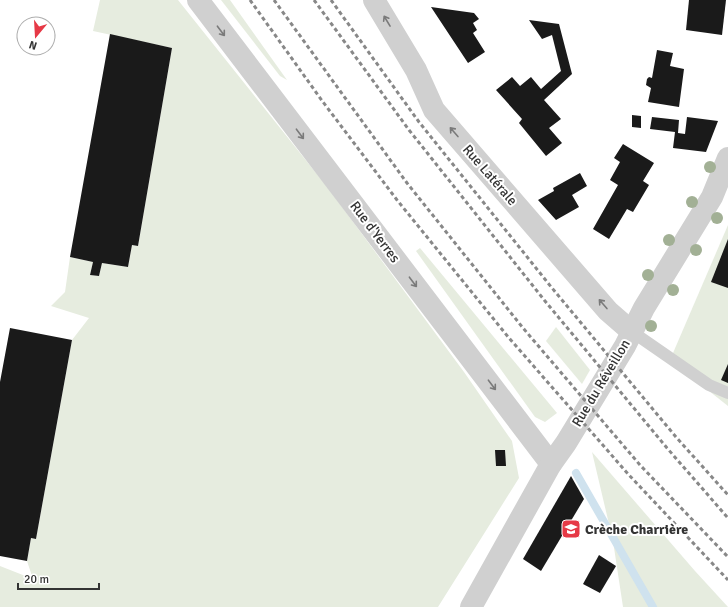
<svg xmlns="http://www.w3.org/2000/svg" width="728" height="607" viewBox="0 0 728 607" font-family="Signika,sans-serif">
<style>
.green{fill:#e6ecdf}
.lines{fill:none;stroke-linecap:round;stroke-linejoin:round}
.stream{stroke:#cfe2ee;stroke-width:8}
.building{fill:#1a1a1a}
.lane{stroke:#d0d0d0;stroke-width:12}
.street{stroke:#d0d0d0;stroke-width:22}
.rail{stroke:#888;stroke-width:3;stroke-dasharray:4 3;stroke-linecap:butt}
.tree{fill:#a2b095}
.oneway{stroke:#7a7a7a}
.labels{text-anchor:middle;dominant-baseline:central;stroke-width:4;stroke-linejoin:round;paint-order:stroke}
.street-label{font-size:14px;fill:#333;stroke:#fff}
.poi-label{font-size:14px;font-weight:bold;fill:#333;stroke:#fff;text-anchor:start}
</style>
<rect width="100%" height="100%" fill="#fff"/>
<g class="green">
<path d="M100,0H178L328,188L464,372L512,441L519,478L438,607H0V566L33,579L27,561L31,538L36,539L72,340L89,318L51,306L65,292L70,257L93,262L90,275L99,276L102,263L128,267L132,245L138,246L172,48L93,31Z"/>
<path d="M221,0H230L287,80L280,76Z"/>
<path d="M728,225V406L670,360Z"/>
<path d="M420,248L557,413L545,422L535,417L416,251Z"/>
<path d="M556,327L590,370L582,384L546,341Z"/>
<path d="M592,452L695,571L728,607H623L613,541Z"/>
</g>
<g class="lines">
<path class="stream" d="M576,473L653,607"/>
</g>
<g class="building">
<path d="M689,0H726L722,35L686,30Z"/>
<path d="M431,7L474,13L479,19L473,23L477,30L473,33L485,52L468,63Z"/>
<path d="M529,20L559,24L572,74L544,100L561,119L549,128L562,143L546,156L519,123L522,119L496,90L512,77L520,86L531,77L541,89L561,71L552,35L542,39Z"/>
<path d="M110,34L172,48L138,246L132,245L128,267L102,263L99,276L90,275L93,262L70,257Z"/>
<path d="M657,50L673,53L670,66L684,69L679,107L648,102L651,88L646,85L647,79L649,77L652,78Z"/>
<path d="M632,115L641,116V128L632,127Z"/>
<path d="M652,117L679,120L678,133L685,134L687,117L718,121L706,152L673,148L675,132L650,129Z"/>
<path d="M623,144L654,163L643,181L649,185L633,212L627,209L609,239L593,229L618,185L610,180L620,162L614,158Z"/>
<path d="M580,173L587,186L572,195L579,207L556,220L538,200L554,191L553,188Z"/>
<path d="M728,239V288L711,282Z"/>
<path d="M10,328L72,340L36,539L31,538L27,561L0,556V382Z"/>
<path d="M728,364V383L721,380Z"/>
<path d="M495,450H505L506,466H496Z"/>
<path d="M571,476L584,499L541,571L523,559Z"/>
<path d="M599,555L616,566L600,593L583,584Z"/>
</g>
<g class="lines">
<path class="lane" d="M631,331L709,385L728,393"/>
<g class="street">
<path d="M198,0L551,464"/>
<path d="M374,0L416,70L434,110L608,311L631,331"/>
<path d="M471,607L551,464L566,443L625,346L644,308L712,197L728,158"/>
</g>
<g class="rail">
<path d="M250,0L323,102L397,200L509,338L629,475L728,580"/>
<path d="M274,0L407,183L523,328L640,465L728,557"/>
<path d="M314,0L409,130L545,301L667,448L728,518"/>
<path d="M331,0L419,122L552,288L676,437L728,495"/>
</g>
</g>
<g class="tree">
<circle cx="710" cy="167" r="6"/>
<circle cx="692" cy="202" r="6"/>
<circle cx="717" cy="218" r="6"/>
<circle cx="669" cy="240" r="6"/>
<circle cx="696" cy="250" r="6"/>
<circle cx="648" cy="275" r="6"/>
<circle cx="673" cy="290" r="6"/>
<circle cx="651" cy="326" r="6"/>
</g>
<defs><path id="oneway-shaft" d="M-6 0H5M1.5-3L5.5 0L1.5 3" fill="none" stroke-width="1.6" stroke-linecap="round" stroke-linejoin="round"/></defs>
<g class="oneway">
<use href="#oneway-shaft" transform="translate(387 21) rotate(-121)"/>
<use href="#oneway-shaft" transform="translate(221 31) rotate(53)"/>
<use href="#oneway-shaft" transform="translate(454 132) rotate(-131)"/>
<use href="#oneway-shaft" transform="translate(300 134) rotate(53)"/>
<use href="#oneway-shaft" transform="translate(413 282) rotate(53)"/>
<use href="#oneway-shaft" transform="translate(603 304) rotate(-131)"/>
<use href="#oneway-shaft" transform="translate(492 385) rotate(53)"/>
</g>
<defs>
<symbol id="school-square" viewBox="-11 -11 22 22"><rect x="-9" y="-9" width="18" height="18" rx="4" fill="#e63946" stroke="#fff"/><path d="M0-5L7-2L0 1L-7-2ZM-4 1L0 2.5L4 1V4Q0 6-4 4Z" fill="#fff"/></symbol>
</defs>
<g fill-rule="evenodd">
<use href="#school-square" x="560" y="518" width="22" height="22"/>
</g>
<g class="labels">
<g class="street-label">
<text transform="translate(490 175) rotate(49)">Rue Latérale</text>
<text transform="translate(375 232) rotate(53)">Rue d'Yerres</text>
<text transform="translate(601 383) rotate(-59)">Rue du Réveillon</text>
</g>
<g class="poi-label">
<text x="585" y="529">Crèche Charrière</text>
</g>
</g>
<g transform="translate(36 36) rotate(198)"><circle r="19" fill="#ffffff" stroke="#adadad"/>
<path d="M0-3L7 15L0 10L-7 15Z" fill="#e63946"/>
<text y="-6" font-size="11" font-weight="bold" text-anchor="middle" fill="#333333">N</text>
</g>
<path d="M18 583v6h81v-6" fill="none" stroke="#333333" stroke-width="2"/>
<text x="24" y="583" font-size="12" fill="#333333" stroke="#ffffff" stroke-width="3" paint-order="stroke">20 m</text>
</svg>
